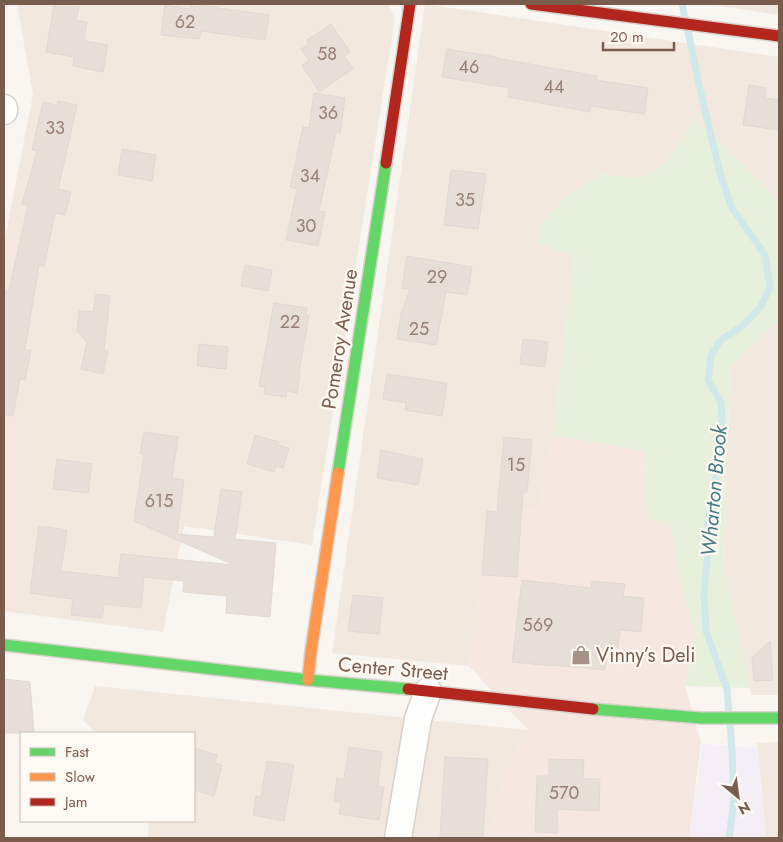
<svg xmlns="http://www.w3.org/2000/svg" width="783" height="842" viewBox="0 0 783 842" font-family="Jost,sans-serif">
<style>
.residential{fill:#f2e8de}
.commercial{fill:#f6e8e1}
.education{fill:#f6eef6}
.green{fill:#e7f0db}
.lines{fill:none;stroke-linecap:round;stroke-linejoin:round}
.stream{stroke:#d0e8ea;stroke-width:7}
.building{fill:#e6ded7;stroke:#e2d8d2}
.street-casing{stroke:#d7d1cb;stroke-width:29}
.fast-casing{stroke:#d9d2cb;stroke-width:14}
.slow-casing{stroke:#d9d2cb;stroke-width:14}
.jam-casing{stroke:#d9d2cb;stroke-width:14}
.street{stroke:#fefefd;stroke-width:26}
.fast{stroke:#63d668;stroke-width:11}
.slow{stroke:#ff974d;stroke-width:11}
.jam{stroke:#b3261e;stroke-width:11}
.labels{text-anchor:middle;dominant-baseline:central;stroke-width:4.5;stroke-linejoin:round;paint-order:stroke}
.number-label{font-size:18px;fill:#977e72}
.street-label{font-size:20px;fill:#7a5c4d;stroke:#fffaf3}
.poi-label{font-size:20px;fill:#7a5c4d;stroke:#fffaf3;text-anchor:start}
.water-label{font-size:21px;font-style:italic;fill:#437c86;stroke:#fffaf3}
</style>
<rect width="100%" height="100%" fill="#f9f5f0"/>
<g class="residential">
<path d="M17,4H388L395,17L312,545L184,526L163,632L4,611V244L33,94Z"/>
<path d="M425,4L779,57V204L762,183L695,119L666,163L640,179L600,174L539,243L574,256L553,435L539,510L491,505L469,666L332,653Z"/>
<path d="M714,4H779V15L714,5Z"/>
<path d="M779,320V695H751L724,567L730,366Z"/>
<path d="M95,686L528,730L506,768L489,838H148L149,821H194V733H96L83,720Z"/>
<path d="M779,742V838H766L757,743Z"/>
</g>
<path class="commercial" d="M553,435L645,451L647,518L670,525L683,593L696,633L685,686L701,742L689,838H489L506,768L528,730L469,666L491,505L539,510Z"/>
<path class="education" d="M703,744L758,748L766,838H689Z"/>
<path class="green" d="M695,119L762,183L779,204V320L730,366L724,567L750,688L685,686L696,633L683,593L670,525L647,518L645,451L553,435L574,256L539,243L540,225L564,199L601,174L640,179L666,163Z"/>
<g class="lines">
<g class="stream">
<path d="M682,4L685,18"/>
<path d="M688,31L700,89L721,177L732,208L765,255L770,287L761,306L745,324L721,340L711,355L708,380L721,403L723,438L708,521V554L704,592L706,631L727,689L729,713"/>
<path d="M729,838L734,799L732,750L730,724"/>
</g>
</g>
<g class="building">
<path d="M54,4H80L76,20L87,22L84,41L108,45L103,72L73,66L74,57L46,52Z"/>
<path d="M191,4L269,15L265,40L201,31L199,39L161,35L165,5L190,9Z"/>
<path d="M331,24L350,52L344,56L353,69L319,92L302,65L309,61L301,49L309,44L307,40Z"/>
<path d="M447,49L496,57V58L597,76L596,80L648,88L644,114L591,106L590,112L508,97L509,88L442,77Z"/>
<path d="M749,85L766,88L765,98L779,100V130L743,125Z"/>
<path d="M314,93L345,98L340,133H336L319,211L325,212L318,246L286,240L297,189L290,187L303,127L309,128Z"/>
<path d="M58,101L77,105L58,189L71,192L65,215L55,213L44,266L39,265L25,350H31L25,380L20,379L13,416L4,415V301L6,290H9L28,205L22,204L37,151L32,150L43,102L57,106Z"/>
<path d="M122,149L156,155L152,181L118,175Z"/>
<path d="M451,170L486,174L478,229L444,225Z"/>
<path d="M407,256L472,267L467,295L446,292L436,345L397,339L401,314L410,289L402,288Z"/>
<path d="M245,265L272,270L268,291L241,286Z"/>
<path d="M96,294L110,296L104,350L108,351L103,374L81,369L87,342L77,331L79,311L93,312Z"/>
<path d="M274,303L307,308L306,315L309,316L299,372L300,373L297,393L287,391L286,397L264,394L265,387L259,386Z"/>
<path d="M523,339L548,342L545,367L520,364Z"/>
<path d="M199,344L228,347L226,369L197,366Z"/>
<path d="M387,374L447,383L442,416L405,410L406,403L383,399Z"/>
<path d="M144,432L178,437L172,478L184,480L177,534L214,537L221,489L242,492L235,539L276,543L270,617L226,613L227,596L183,592L184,581L144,577L141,608L104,604L102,618L71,615L73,599L30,593L39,526L67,530L61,571L118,578L121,554L234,565L134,521L144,454H140Z"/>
<path d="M255,435L279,442L278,445L289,448L283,468L276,466L274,472L247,464Z"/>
<path d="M504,437L532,440L527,492H523L517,577L482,575L487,511L497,512Z"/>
<path d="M381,450L423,459L418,485L377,478Z"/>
<path d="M57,459L92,464L88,493L53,489Z"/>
<path d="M522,580L591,588L592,581L625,584L623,596L644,598L641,632L620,630L618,647L607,646L605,670L553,665V666L512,662Z"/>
<path d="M353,595L383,598L379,634L348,631Z"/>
<path d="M770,641L773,680L754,681L752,658Z"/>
<path d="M4,679L30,682L34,733H4Z"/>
<path d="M349,747L382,752L378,786L384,787L379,820L339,814L341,802L334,801L337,778L344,779Z"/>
<path d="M194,748L217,755L215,763L222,765L214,796L194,790Z"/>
<path d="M445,757L488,759L483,838H440Z"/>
<path d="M549,759L584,760L583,779H600L599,811L558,809L557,833L535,832L537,776H549Z"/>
<path d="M267,761L294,765L284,821L253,815L256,796L261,797Z"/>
</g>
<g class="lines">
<defs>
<g id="street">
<path d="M4,108V111"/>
<path d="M398,838L418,719L428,691"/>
</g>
<g id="fast">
<path d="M338,473L386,163"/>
<path d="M4,645L308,680L408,689"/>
<path d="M593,709L701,718H779"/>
</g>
<path id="slow" d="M308,680L311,651L338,473"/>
<g id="jam">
<path d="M531,4L779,36"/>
<path d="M386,163L410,4"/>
<path d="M408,689L593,709"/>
</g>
</defs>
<use href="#street" class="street-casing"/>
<use href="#fast" class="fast-casing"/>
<use href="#slow" class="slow-casing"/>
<use href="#jam" class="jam-casing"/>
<use href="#street" class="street"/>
<use href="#fast" class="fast"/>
<use href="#slow" class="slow"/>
<use href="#jam" class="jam"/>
</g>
<defs>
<symbol id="shop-bare" viewBox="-9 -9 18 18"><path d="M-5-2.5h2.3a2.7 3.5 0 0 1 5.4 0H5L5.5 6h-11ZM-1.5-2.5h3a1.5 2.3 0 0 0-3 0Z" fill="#a69286" stroke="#fffaf3" stroke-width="2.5" paint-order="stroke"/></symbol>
</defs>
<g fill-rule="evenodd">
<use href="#shop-bare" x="567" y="641" width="28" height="28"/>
</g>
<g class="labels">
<g class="number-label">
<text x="185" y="22">62</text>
<text x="327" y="54">58</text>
<text x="469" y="67">46</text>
<text x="554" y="87">44</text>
<text x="328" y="113">36</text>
<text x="55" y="128">33</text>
<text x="310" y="176">34</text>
<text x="465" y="200">35</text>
<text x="306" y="226">30</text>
<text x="437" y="277">29</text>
<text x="290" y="322">22</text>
<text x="419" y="329">25</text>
<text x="516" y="465">15</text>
<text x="159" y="501">615</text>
<text x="538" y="625">569</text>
<text x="564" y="793">570</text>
</g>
<g class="street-label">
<text transform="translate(340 339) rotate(-81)">Pomeroy Avenue</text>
<text transform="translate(393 669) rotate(5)">Center Street</text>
</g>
<g class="poi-label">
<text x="596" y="655">Vinny’s Deli</text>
</g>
<g class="water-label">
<text transform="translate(714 491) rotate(-85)">Wharton Brook</text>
</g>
</g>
<rect width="783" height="842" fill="none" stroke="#7a5c4d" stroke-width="10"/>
<rect x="20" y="732" width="175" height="90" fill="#fffaf3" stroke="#cabbb1"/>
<rect x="30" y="748" width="25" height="8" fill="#63d668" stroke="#cabbb1"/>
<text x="65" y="757" font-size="15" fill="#7a5c4d">Fast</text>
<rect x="30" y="773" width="25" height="8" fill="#ff974d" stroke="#cabbb1"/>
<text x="65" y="782" font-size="15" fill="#7a5c4d">Slow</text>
<rect x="30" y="798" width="25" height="8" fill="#b3261e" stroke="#cabbb1"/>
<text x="65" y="807" font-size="15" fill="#7a5c4d">Jam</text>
<g transform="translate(738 797) rotate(151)" stroke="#fffaf3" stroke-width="4" paint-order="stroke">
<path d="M0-4L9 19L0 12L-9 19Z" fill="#7a5c4d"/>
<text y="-8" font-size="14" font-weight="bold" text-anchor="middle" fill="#7a5c4d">N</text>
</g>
<path d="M603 42v8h71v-8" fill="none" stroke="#7a5c4d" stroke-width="2.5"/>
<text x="610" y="42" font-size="15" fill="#7a5c4d" stroke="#fffaf3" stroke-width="4" paint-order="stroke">20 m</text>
</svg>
